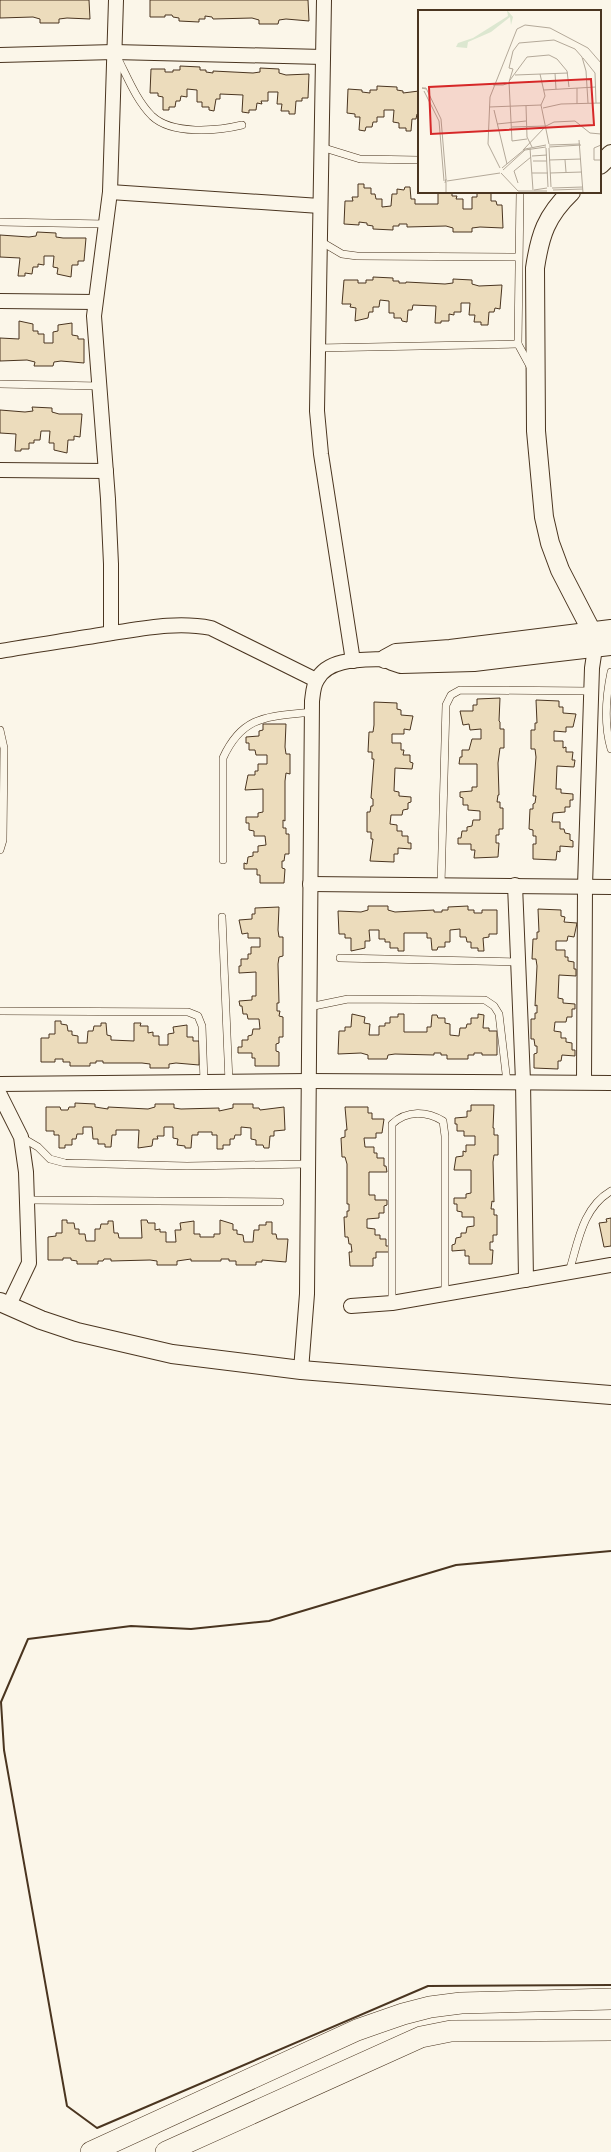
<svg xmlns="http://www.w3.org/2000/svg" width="611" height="2152" viewBox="0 0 611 2152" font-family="Signika,sans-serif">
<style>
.building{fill:#ecdcbc;stroke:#4a3520}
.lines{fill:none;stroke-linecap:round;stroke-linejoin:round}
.service-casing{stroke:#4a3520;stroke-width:8}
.minor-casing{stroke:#4a3520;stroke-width:16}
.tertiary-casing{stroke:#4a3520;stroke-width:20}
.secondary-casing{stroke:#4a3520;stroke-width:22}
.service{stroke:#fbf6e9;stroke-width:7}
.minor{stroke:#fbf6e9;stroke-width:14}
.tertiary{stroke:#fbf6e9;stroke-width:18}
.secondary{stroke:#fbf6e9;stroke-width:21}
.wall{stroke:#4a3520;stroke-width:2}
.inset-road{fill:none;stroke:#b4a999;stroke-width:1}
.view{fill:#d62828;fill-opacity:0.15;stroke:#d62828;stroke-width:2}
.inset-edge{fill:none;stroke:#4a3520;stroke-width:2}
</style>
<rect width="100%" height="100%" fill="#fbf6e9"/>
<g class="building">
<path d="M0,0H89L90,19L67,18L59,19V23H40V19L33,17L0,18Z"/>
<path d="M150,0H308L309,21L286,19L279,20L278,24H259V20L252,18L213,19L212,17L205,16V19H199V22L179,21V18L173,17L172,15H165V17H150Z"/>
<path d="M180,66L200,67V70H206V72L213,73V71L253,73L260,72V68L279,69V73L286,75L309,74L308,98H302V101H296L295,114H289V111H281L282,104H277L278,92H268V101H261L262,104L257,103L256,110H249V113L242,112L243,95L220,94V99H216L214,111L209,110V107H202V102H197V90L187,89V97L181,96L180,101H176L175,107H169V110H163V97L158,96V93H150L151,69H165V72H173V70H180Z"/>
<path d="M377,86L397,87V90L403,91V93L419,91V114H417L416,119H412L411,131H406V128H399V123L393,122L394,110H384V117H377V122H373L372,127H366L365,131L359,130L360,117H355V114L347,113L348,89L362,90V92L370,93V90H377Z"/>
<path d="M358,184H364V188H371V194H375L376,199H382V207L391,206L392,194H397V189L404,190L405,187H410L411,199H415V204H438V192H452V196H457L456,199H463V209H472V197H477V192H491V201H496L497,205H502L503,228L480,227L472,228V232H453V228L446,226L407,227V224H399V226H393V230L373,229V226L367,225V223L359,222V225L344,224L345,201H353L352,197H358Z"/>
<path d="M37,232L56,233V237L63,238H86L84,261H78V265H72L71,277L57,274L58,268L53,267L54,256H44V265L38,264V267H33L32,274L25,273V276H18L20,258L0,257V235L29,237L36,236Z"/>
<path d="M373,277L393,278V281H399V283H406V282L445,284L453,283V279L472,280V284L479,286L502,285L500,309L495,308L494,312H489L488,325H481V322H474L475,315H469L470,303H461V312H454V315L449,314V321H441V323H435L436,306L413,305L412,310H408L407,322L402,321L401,318H394V313H389V301L380,300L379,307H373V312H369L368,318L355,321L356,308L350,307L351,304H342L344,280H358V283H366V280H373Z"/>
<path d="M19,321L33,324V331H38V334H44V343H53V332L58,331V325L72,323V335L78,336V339H84V363L61,361L54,362L53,366H34L35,362L27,360L0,361V338L19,339Z"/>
<path d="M32,407L52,408V412L59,414H82L80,437L74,436V440H68L67,453L54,450V443H49L50,431H41L40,440H34V443H29V449H21V451H15L16,434L0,433V410L25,412L33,411Z"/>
<path d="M500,698L499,721L500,722V729H504V748H500L498,763L499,795H498L497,802H500V808H503V829H499V835H496V843H499L498,857L474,858L475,850H471V844H458V838H461L462,831H467V827L472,826L473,820H480V811L468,810V805H463V798L460,797V792L472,791V787H477V764H459L460,757H462V750H469L472,739H481V729L470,730L469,724L463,725L460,711H473V705H477V699Z"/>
<path d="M536,700L559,701V707H563V713L576,714L573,727H566V732L554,731V741H563V748L566,747V752H573L572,760H575L574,767L557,766L556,789H561V793L573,794V800H570V807H565V812L553,813L552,822H560V829H564L565,833L570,834V840L573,841V847L560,846V852L557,851L556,860L533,859V844H536V836H533V830L529,829L530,809H533V804L535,803L536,796H533L536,757L535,749H531V730H535V723H537Z"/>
<path d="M374,702L397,703V709L401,710V715L413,716L410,730L404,729V734H392V743H401V750H404L403,755H410V762L413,763L412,769L395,768L394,791L399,792V796L411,797V802L408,803V809L403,810L402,815H391L390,824L397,825V831H402V836H408V843H411V849L398,848V854H394V862L370,861L373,839H371V832H367V812H370L371,806H373V799L371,798L374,759H372V752H368L369,732H373L374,725Z"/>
<path d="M263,724H286L285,747L286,754H290V774L286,773L285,781V821L283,820V828H286V834H289V854H285L284,861H282V868L285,869L284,883H260V875H257V869H244V863L247,864L248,857L253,856V852H258V846L266,845L265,836H254V831L249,830V823H246V817H258V813L263,812V789L245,790L248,775H255V771H258V764H267V755H256L255,750H249V743H246V737L259,736V731L263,730Z"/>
<path d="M368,906H388V910L395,912L434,910V912H442V910H448V907L468,906V910H474V913H482V910H497V934H489V937L483,938L484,951H478V948H471V942H467L466,937H460V929L450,930V942H445V947H438L437,950H432L431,938H427V933H404V951H398V948H390V942H385V939H379V930H369L370,941H365V948L351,951V938H345V934H339L338,911L361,912L368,910Z"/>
<path d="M279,907L278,930L279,937H283V956L279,957L278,964L279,1003H277V1011H280L279,1016L283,1017V1037H279V1043L276,1044V1051L279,1052V1066H255V1058H252V1053H238V1047H242V1040H248V1036L252,1035L253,1029H260L259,1019H248L247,1014H243L242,1006H240L239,1001L252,1000V996H256V972L239,973V966H241V959H248V954H251V947H260V938H248V933L242,934L239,920L252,919V914H255V908Z"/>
<path d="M538,909L561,910V916L565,917L564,922L577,923L574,937L568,936L567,941H556V950H565V957H568V961L574,962V969H576V976L559,975L558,998L563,999V1003L575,1004V1009H572V1017H567L566,1022H555L554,1031L561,1032V1038H566V1042L572,1043V1050H575V1056L562,1055L561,1061H558V1069L534,1068V1054L537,1053V1046H535L534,1039H531V1019H535V1013H537V1005L535,1006L537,966L536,959H532L533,939H537V932H539Z"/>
<path d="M352,1014L365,1017L364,1023L370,1024L369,1035H379V1026H385V1023H390V1017H398V1014H404V1032H427V1027H431L432,1015H437L438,1018H445V1023L450,1024V1035L459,1036L460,1028H466L467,1024H471V1018H478V1014L484,1015L483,1028H489V1031H497V1055H482V1053H474V1055H468V1059H447V1055H441V1053H434V1055L395,1054L388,1055L387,1059H368V1055L361,1053L338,1054L339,1031H345V1027H351Z"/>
<path d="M55,1021H61V1024L67,1025L68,1031H72V1035L78,1036V1043H87L88,1031H93L94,1026H101V1023H106L107,1035L111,1036V1040L134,1041V1023H141L140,1026H148V1033L153,1032V1036H159V1045H168V1034L174,1033L173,1027L187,1025V1037H193V1041H199V1065L176,1063L169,1064V1068H150V1064L142,1063H103V1061H96V1063H90V1066H70V1062H63V1059H55V1062H41V1038H49V1034H55Z"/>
<path d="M75,1103L95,1104V1107L108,1109V1107L148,1109L155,1107V1104H174V1108L181,1109L219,1108V1111L233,1108V1104H253V1108H259L260,1110L284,1107L285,1130L274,1131V1136H270L269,1148H264L263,1145H256V1140L251,1139V1128L241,1127V1135H235L234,1139H230V1145H223V1149H217V1135H212V1132H198V1135H192L191,1148H185V1146L177,1145L178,1139L173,1138V1127H164V1136H157L158,1139H153L152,1146L138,1148L139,1130H116V1135H112L111,1147H105V1144H98V1139H93L92,1127H83V1134H77L76,1139H72V1145H65V1148H59V1135H54V1131H46V1107H60L61,1110H68L69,1107H75Z"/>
<path d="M471,1105H494L493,1128H494V1135H498V1155H494L493,1162L494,1202L492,1201L491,1209H494V1215H497V1235H493V1242H490V1250H493L492,1264H469V1256H465V1250L452,1251V1245L455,1244L456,1238L461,1237V1233H466L467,1227L474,1226V1217H462V1212L457,1211V1204H454V1198H466V1194L471,1193V1170H454L456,1157L463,1156V1151L466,1152V1145H475V1136H464V1131H457V1124H455V1118L467,1117V1111H471Z"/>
<path d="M345,1107H368V1113H372V1119H384L382,1133H376V1138H364L365,1147H374V1153H377V1158H384V1166H386L387,1172H369V1195H375V1200H387V1205L384,1206V1213H379V1218L367,1219V1228L375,1229V1235H380V1239H386V1246H389L390,1252H376V1258H373V1266H350L349,1252H352L351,1244H349L348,1237H345L344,1217H347V1211H349V1204H347V1164L345,1157H342L341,1138L345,1137V1130H347Z"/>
<path d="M611,1218V1246L604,1247L599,1223L607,1222L606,1219Z"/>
<path d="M62,1220H67V1223H74L75,1229H79V1234H85L86,1241H95V1229H100L101,1224H108V1221H113L114,1233H118L119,1238H142L141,1220H147L148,1223H155V1230L160,1229V1232H166V1242H176L175,1230H181L180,1223L194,1221V1234H200V1237H214V1234H220V1220L233,1224V1230H237V1234L243,1235L244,1242H253L254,1230H259V1225H266V1222H272V1234H276L277,1239H288L286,1262L262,1260V1262H256V1265H236V1261H229V1259H221V1261H191V1259L177,1261V1265H157V1261L150,1260L111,1261V1259H104L103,1261H98V1264H77V1261L71,1260V1258H63V1260H48V1237L56,1236V1233H62Z"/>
</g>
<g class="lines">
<defs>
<g id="service">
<path d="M117,57C127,76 136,100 152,116C172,135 217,131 242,125"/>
<path d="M321,147L360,159L419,160"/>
<path d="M520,192L518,344L531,368"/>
<path d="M0,222L106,224"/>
<path d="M320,241L342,254L357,256L518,257"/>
<path d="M317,348L518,344"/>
<path d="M0,384L100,386"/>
<path d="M611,672C606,696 604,725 611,749"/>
<path d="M0,730L4,748L3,840L0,850"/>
<path d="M223,860V758C243,714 269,717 312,712"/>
<path d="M441,885L446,705L451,695L460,690L591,691"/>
<path d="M222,917L229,1082"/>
<path d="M340,958L518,962"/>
<path d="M309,1007L348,999L485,1000L494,1006L499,1014L507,1082"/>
<path d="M0,1011L188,1012L198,1016L202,1026L204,1082"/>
<path d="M21,1137L38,1147L50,1159L65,1163L187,1166L308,1164"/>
<path d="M27,1200L280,1202"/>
<path d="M569,1272C578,1243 582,1208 611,1191"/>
<path d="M392,1303V1124C407,1110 427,1111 443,1121L445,1136V1294"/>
</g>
<g id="minor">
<path d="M324,0L317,411L321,454L353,661"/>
<path d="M0,55L114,52L323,57"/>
<path d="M110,192L320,206"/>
<path d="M0,301L95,302"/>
<path d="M0,470L106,471"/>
<path d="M111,633V564L108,499L94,316L110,192L116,0"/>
<path d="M0,651C35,645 70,640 106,634C141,629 176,621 211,628L316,680"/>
<path d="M310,884L611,887"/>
<path d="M515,885L523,1081L526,1280"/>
<path d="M584,1082L585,886L592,668L595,648L593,638"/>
<path d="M0,1084L309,1081L611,1083"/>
<path d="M0,1095L21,1137L26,1172L29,1263L8,1307"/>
<path d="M351,1306L392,1303L611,1265"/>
<path d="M301,1370L307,1294L312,701C313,694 313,686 317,680C328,657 365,660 385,659"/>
</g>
<g id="tertiary">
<path d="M600,165L611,154"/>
<path d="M571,192C546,216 540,235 535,268L536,431L544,517L550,543L560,570L591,630"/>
<path d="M385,659L396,653L450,649L611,629"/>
<path d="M392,661L401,664L474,662L611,646"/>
<path d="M0,1302L41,1320L77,1332L172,1354L301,1370L611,1395"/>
</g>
<g id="secondary">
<path d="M91,2152L357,2030L403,2014L430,2007L461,2003L611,1999"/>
<path d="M166,2152L421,2037L451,2031L611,2030"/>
</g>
</defs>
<use href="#service" class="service-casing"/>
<use href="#minor" class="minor-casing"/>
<use href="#tertiary" class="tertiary-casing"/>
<use href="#secondary" class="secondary-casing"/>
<use href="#service" class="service"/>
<use href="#minor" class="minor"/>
<use href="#tertiary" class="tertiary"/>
<use href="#secondary" class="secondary"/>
<path class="wall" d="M611,1551L456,1565L269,1621L191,1629L131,1626L28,1639L1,1702L4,1750L67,2106L97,2128L428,1986L611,1985"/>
</g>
<g transform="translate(418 10)">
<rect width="183" height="183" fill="#fbf6e9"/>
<path d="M89,0L95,7L93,15L92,7L73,22L50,32L49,38L38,37L40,33L55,28L90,6Z" fill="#dce7d0"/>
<path class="inset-road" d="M165,48L177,63L178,93M137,63L138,79M122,64L127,86L123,95M97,65L150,63M92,70L109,47L131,45L139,49L149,61L151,77M75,75H85L91,73M8,79L4,78H8L23,109L28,169M126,80L178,77M6,81L21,111L26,171M159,94V78M108,96L109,127L114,137M71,97L123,95L131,134M125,98L143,94L183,93M76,100L89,154M79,114L108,111M94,117L128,116M109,129L94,131L91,72L95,59L91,58L95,41L101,33L136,30L157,39L164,47L168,61L170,93M161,130L165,183M131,135L162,134M183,135L176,138V150H183M131,137L163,135M112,138L115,180M128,138L130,177M131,138L133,177M105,140L128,116L136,112L157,111L172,123L183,124M114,146L129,145M131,150L163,149M147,150L148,162M115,151H129M82,158L70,134L72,87L99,19L107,15L132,18L170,38L183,53M84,158L107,139L128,135M85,160L107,140L128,137M83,163L100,181H129M114,163H130M132,163L164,162M29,171L82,163M27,173L28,169V183M100,173L96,161L113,147M134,178L165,177M116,180L129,178M135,180L165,179"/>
<path class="view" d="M173,69L176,115L13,124L11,77Z"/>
<rect width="183" height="183" class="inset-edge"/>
</g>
</svg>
